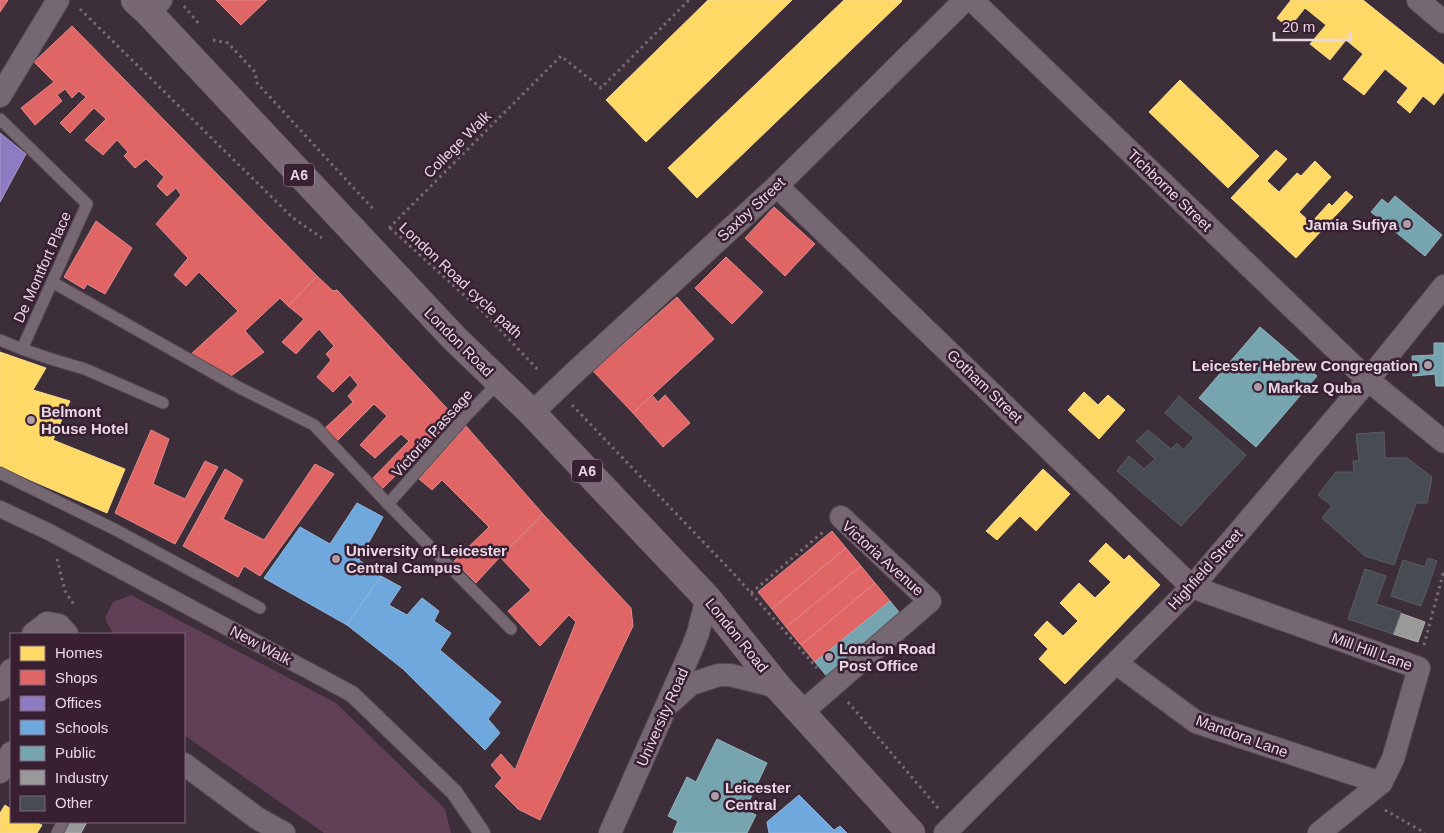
<svg xmlns="http://www.w3.org/2000/svg" width="1444" height="833" viewBox="0 0 1444 833" font-family="Helvetica,sans-serif">
<style>
.green{fill:#603f57}
.homes{fill:#ffd966;stroke:#f8d88c}
.shops{fill:#e06666;stroke:#e3888c}
.offices{fill:#8e7cc3;stroke:#a997cd}
.schools{fill:#6fa8dc;stroke:#94b6de}
.public{fill:#76a5af;stroke:#98b4bf}
.industry{fill:#999;stroke:#b1acb0}
.building{fill:#474c53;stroke:#5c5c62}
.lines{fill:none;stroke-linecap:round;stroke-linejoin:round}
.service-casing{stroke:#584b54;stroke-width:13}
.pedestrian-casing{stroke:#584b54;stroke-width:18}
.minor-casing{stroke:#584b54;stroke-width:24}
.primary-casing{stroke:#584b54;stroke-width:29}
.path{stroke:#786c75;stroke-width:3;stroke-dasharray:2.5 4;stroke-linecap:butt}
.service{stroke:#766872;stroke-width:11}
.pedestrian{stroke:#766872;stroke-width:16}
.minor{stroke:#766872;stroke-width:22}
.primary{stroke:#786874;stroke-width:28}
.poi-dot{fill:#ad9ca8;stroke:#381f32;stroke-width:2}
.labels{text-anchor:middle;dominant-baseline:central;stroke-width:5;stroke-linejoin:round;paint-order:stroke}
.shield{fill:#381f32;stroke:#b4a0af;stroke-width:1}
.shield-label{font-size:14px;font-weight:bold;fill:#e9d7e4}
.street-label{font-size:15px;fill:#e9d7e4;stroke:#381f32}
.poi-label{font-size:15px;font-weight:bold;fill:#e9d7e4;stroke:#381f32;text-anchor:start}
</style>
<rect width="100%" height="100%" fill="#3d2f39"/>
<path class="green" d="M131,595L336,703L445,809L451,833H324L184,735V634H113L105,618L113,602Z"/>
<g class="homes">
<path d="M708,0H792L646,142L606,100Z"/>
<path d="M844,0H901L902,1L697,198L668,168Z"/>
<path d="M1291,0H1363L1444,65V92L1434,105L1423,96L1410,113L1397,102L1408,88L1385,69L1364,95L1343,79L1363,54L1346,40L1330,60L1310,44L1326,25L1305,8L1289,28L1277,18Z"/>
<path d="M1180,80L1259,156L1228,188L1149,112Z"/>
<path d="M1276,150L1287,159L1267,181L1279,192L1297,173L1301,176L1315,161L1331,177L1299,212L1311,223L1329,203L1332,206L1346,191L1353,197L1296,258L1231,198Z"/>
<path d="M0,352L46,368L33,390L70,401L53,440L125,469L107,513L0,467Z"/>
<path d="M1084,392L1098,405L1108,395L1125,410L1099,439L1068,410Z"/>
<path d="M1043,469L1070,494L1036,531L1020,516L997,540L986,531Z"/>
<path d="M1106,543L1124,560L1129,555L1160,585L1065,684L1039,659L1048,649L1034,635L1047,621L1063,636L1078,621L1060,603L1079,583L1095,598L1111,582L1089,561Z"/>
<path d="M5,805L11,809V822H35L42,825L37,833H0V813Z"/>
</g>
<g class="shops">
<path d="M0,0H8L0,12Z"/>
<path d="M216,0H267L241,25Z"/>
<path d="M72,26L317,276L288,306L280,298L245,331L264,352L231,376L191,354L238,311L199,272L186,286L174,275L188,258L156,224L181,195L176,188L167,196L157,186L164,177L146,159L135,168L124,156L128,152L117,140L103,155L85,140L106,119L94,108L70,133L60,123L86,97L79,91L72,98L65,89L57,95L62,101L35,125L21,108L54,82L34,62Z"/>
<path d="M774,207L815,244L785,276L745,238Z"/>
<path d="M96,221L132,248L105,294L87,284L84,289L64,277Z"/>
<path d="M726,257L763,292L732,324L695,288Z"/>
<path d="M317,276L333,291L337,290L455,417L380,491L370,481L409,441L401,434L375,458L360,445L387,416L374,404L334,444L322,431L353,402L348,396L358,385L350,375L333,392L317,377L331,360L326,354L334,346L319,329L296,354L282,342L304,319L288,306Z"/>
<path d="M677,297L714,339L633,413L593,371Z"/>
<path d="M652,395L658,402L665,395L690,423L663,447L633,413Z"/>
<path d="M466,426L543,514L500,557L476,583L454,561L489,527L442,480L432,490L419,479Z"/>
<path d="M151,430L169,439L153,484L185,499L205,461L218,467L175,544L115,513Z"/>
<path d="M315,464L334,474L260,576L244,566L238,577L183,546L225,469L243,480L223,519L264,540Z"/>
<path d="M543,514L631,608L633,626L540,820L518,809L495,786L502,778L491,765L501,754L515,770L576,622L569,615L540,646L508,611L531,590L500,557Z"/>
<path d="M832,531L846,548L772,609L758,592Z"/>
<path d="M846,548L861,566L786,627L772,609Z"/>
<path d="M861,566L875,583L801,645L786,627Z"/>
<path d="M875,583L890,601L815,662L801,645Z"/>
</g>
<path class="offices" d="M0,133L26,154L0,202Z"/>
<g class="schools">
<path d="M357,503L383,517L359,560L381,576L347,625L264,578L300,527L330,544Z"/>
<path d="M381,576L401,587L389,605L407,615L422,598L439,611L434,621L451,633L440,650L501,702L488,719L500,733L485,750L403,669L347,625Z"/>
<path d="M799,795L834,830L840,826L847,833H769L767,822Z"/>
</g>
<g class="public">
<path d="M1395,196L1442,235L1425,256L1371,212L1382,199L1388,204Z"/>
<path d="M1260,327L1317,376L1256,447L1199,398Z"/>
<path d="M1434,343H1444V386H1436L1435,374L1413,376L1412,356L1434,355Z"/>
<path d="M890,601L904,618L829,679L815,662Z"/>
<path d="M717,739L767,763L745,810L756,815L747,833H673L678,821L668,816L687,777L696,782Z"/>
</g>
<g class="industry">
<path d="M1400,613L1425,622L1418,642L1393,634Z"/>
<path d="M70,822H87L81,833H64Z"/>
</g>
<g class="building">
<path d="M1179,396L1246,455L1181,526L1117,471L1129,456L1144,469L1155,459L1136,441L1148,430L1171,449L1177,443L1183,450L1194,438L1165,413Z"/>
<path d="M1384,432L1385,458H1407L1432,477L1427,503H1416L1394,565L1365,556L1322,518L1332,506L1318,495L1336,472H1354L1353,461H1359L1356,434Z"/>
<path d="M1428,558L1437,561L1421,606L1391,596L1403,560L1425,567Z"/>
<path d="M1365,569L1386,576L1376,604L1401,612L1393,634L1348,619Z"/>
</g>
<g class="lines">
<defs>
<g id="service">
<path d="M0,119L87,204L22,349L0,340"/>
<path d="M52,282L238,387L314,425L388,504L511,629"/>
<path d="M22,349L51,359L85,369L163,403"/>
<path d="M0,473L116,530L260,608"/>
<path d="M388,504L466,416L499,382"/>
<path d="M57,833L63,822"/>
</g>
<path id="pedestrian" d="M0,509L49,532L352,694L454,792L482,833"/>
<g id="minor">
<path d="M972,0L1368,380L1444,442"/>
<path d="M1418,0L1444,22"/>
<path d="M149,13L161,0"/>
<path d="M0,96L58,0"/>
<path d="M777,186L1192,587L1419,668L1393,759L1381,783L1319,833"/>
<path d="M532,413L574,373L777,186L965,0"/>
<path d="M33,634L47,623L59,625L67,634"/>
<path d="M1116,663L1196,722L1381,783"/>
<path d="M0,690L11,670"/>
<path d="M671,702L691,684L719,675H730L778,687"/>
<path d="M801,713L930,601L841,517"/>
<path d="M184,764L257,818L284,833"/>
<path d="M0,772L11,753"/>
<path d="M610,833L693,646L698,633L707,598"/>
<path d="M945,833L1192,587L1368,380L1444,286"/>
</g>
<path id="primary" d="M135,0L149,13L455,339L532,413L707,598L778,687L911,833"/>
</defs>
<use href="#service" class="service-casing"/>
<use href="#pedestrian" class="pedestrian-casing"/>
<use href="#minor" class="minor-casing"/>
<use href="#primary" class="primary-casing"/>
<g class="path">
<path d="M184,6L199,24"/>
<path d="M80,9L293,218L322,238"/>
<path d="M213,40L228,43L255,72L257,83L374,210"/>
<path d="M389,228L561,56L601,88L689,0"/>
<path d="M390,228L484,313L540,372"/>
<path d="M572,405L735,575L817,668"/>
<path d="M57,559L65,591L75,606"/>
<path d="M751,593L823,532"/>
<path d="M1424,645L1443,574L1444,575"/>
<path d="M848,702L938,808"/>
<path d="M1385,810L1425,833"/>
</g>
<use href="#service" class="service"/>
<use href="#pedestrian" class="pedestrian"/>
<use href="#minor" class="minor"/>
<use href="#primary" class="primary"/>
</g>
<g class="poi-dot">
<circle cx="1407" cy="224" r="5"/>
<circle cx="1428" cy="365" r="5"/>
<circle cx="1258" cy="387" r="5"/>
<circle cx="31" cy="420" r="5"/>
<circle cx="336" cy="559" r="5"/>
<circle cx="829" cy="657" r="5"/>
<circle cx="715" cy="796" r="5"/>
</g>
<g class="labels">
<g class="shield">
<rect x="284" y="163.5" width="30" height="23" rx="4"/>
<rect x="572" y="459.5" width="30" height="23" rx="4"/>
</g>
<g class="shield-label">
<text x="299" y="175">A6</text>
<text x="587" y="471">A6</text>
</g>
<g class="street-label">
<text transform="translate(457 144) rotate(-45)">College Walk</text>
<text transform="translate(1170 190) rotate(44)">Tichborne Street</text>
<text transform="translate(751 209) rotate(-43)">Saxby Street</text>
<text transform="translate(42 267) rotate(-66)">De Montfort Place</text>
<text transform="translate(461 280) rotate(43)">London Road cycle path</text>
<text transform="translate(459 342) rotate(45)">London Road</text>
<text transform="translate(985 386) rotate(44)">Gotham Street</text>
<text transform="translate(432 433) rotate(-48)">Victoria Passage</text>
<text transform="translate(883 558) rotate(42)">Victoria Avenue</text>
<text transform="translate(1205 569) rotate(-48)">Highfield Street</text>
<text transform="translate(737 635) rotate(51)">London Road</text>
<text transform="translate(261 645) rotate(28)">New Walk</text>
<text transform="translate(1372 651) rotate(20)">Mill Hill Lane</text>
<text transform="translate(662 717) rotate(-66)">University Road</text>
<text transform="translate(1242 736) rotate(20)">Mandora Lane</text>
</g>
<g class="poi-label">
<text x="1397" y="224" text-anchor="end">Jamia Sufiya</text>
<text x="1418" y="365" text-anchor="end">Leicester Hebrew Congregation</text>
<text x="1268" y="387">Markaz Quba</text>
<text x="41" y="411">Belmont<tspan x="41" dy="17">House Hotel</tspan></text>
<text x="346" y="550">University of Leicester<tspan x="346" dy="17">Central Campus</tspan></text>
<text x="839" y="648">London Road<tspan x="839" dy="17">Post Office</tspan></text>
<text x="725" y="787">Leicester<tspan x="725" dy="17">Central</tspan></text>
</g>
</g>
<rect x="10" y="633" width="175" height="190" fill="#381f32" stroke="#7f6979"/>
<rect x="20" y="646" width="25" height="15" fill="#ffd966" stroke="#7f6979"/>
<text x="55" y="658" font-size="15" fill="#e9d7e4">Homes</text>
<rect x="20" y="670" width="25" height="15" fill="#e06666" stroke="#7f6979"/>
<text x="55" y="683" font-size="15" fill="#e9d7e4">Shops</text>
<rect x="20" y="696" width="25" height="15" fill="#8e7cc3" stroke="#7f6979"/>
<text x="55" y="708" font-size="15" fill="#e9d7e4">Offices</text>
<rect x="20" y="720" width="25" height="15" fill="#6fa8dc" stroke="#7f6979"/>
<text x="55" y="733" font-size="15" fill="#e9d7e4">Schools</text>
<rect x="20" y="746" width="25" height="15" fill="#76a5af" stroke="#7f6979"/>
<text x="55" y="758" font-size="15" fill="#e9d7e4">Public</text>
<rect x="20" y="770" width="25" height="15" fill="#999999" stroke="#7f6979"/>
<text x="55" y="783" font-size="15" fill="#e9d7e4">Industry</text>
<rect x="20" y="796" width="25" height="15" fill="#474c53" stroke="#7f6979"/>
<text x="55" y="808" font-size="15" fill="#e9d7e4">Other</text>
<path d="M1274 32v8h76v-8" fill="none" stroke="#e9d7e4" stroke-width="2.5"/>
<text x="1282" y="32" font-size="15" fill="#e9d7e4" stroke="#381f32" stroke-width="4" paint-order="stroke">20 m</text>
</svg>
